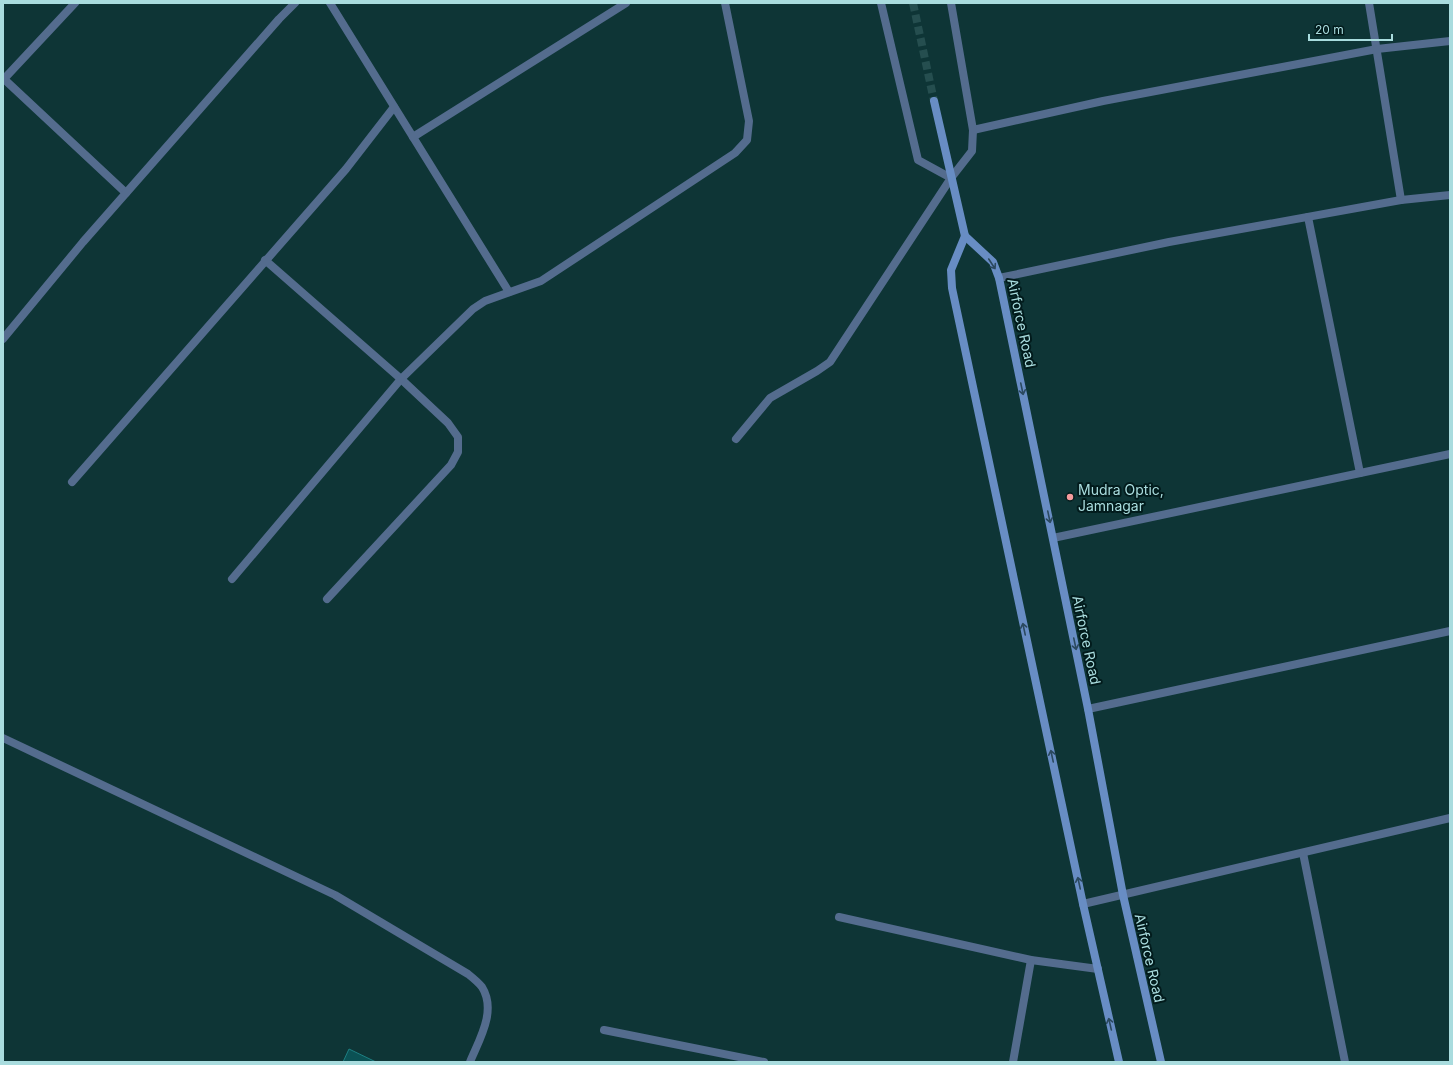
<svg xmlns="http://www.w3.org/2000/svg" width="1453" height="1065" viewBox="0 0 1453 1065" font-family="Inter,sans-serif">
<style>
.building{fill:#0b5154;stroke:#1d7f82}
.lines{fill:none;stroke-linecap:round;stroke-linejoin:round}
.secondary-tunnel{stroke:#254e4f;stroke-width:8;stroke-dasharray:8 4;stroke-linecap:butt}
.street{stroke:#546c8e;stroke-width:8}
.secondary{stroke:#688dc4;stroke-width:8}
.oneway{stroke:#2b495f}
.poi-dot{fill:#f59b9d;stroke:#021b1c;stroke-width:1.5}
.labels{text-anchor:middle;dominant-baseline:central;stroke-width:4;stroke-linejoin:round;paint-order:stroke}
.street-label{font-size:14px;fill:#a9dcde;stroke:#021b1c}
.poi-label{font-size:14px;fill:#a9dcde;stroke:#021b1c;text-anchor:start}
</style>
<rect width="100%" height="100%" fill="#0e3536"/>
<path class="building" d="M349,1049L376,1062H343Z"/>
<g class="lines">
<path class="secondary-tunnel" d="M913,3L934,101"/>
<g class="street">
<path d="M330,3L509,292"/>
<path d="M881,3L918,160L951,178"/>
<path d="M1369,3L1401,200"/>
<path d="M4,79L126,193"/>
<path d="M3,80L75,3"/>
<path d="M973,130L1103,101L1377,49L1450,41"/>
<path d="M413,137L626,3"/>
<path d="M1308,217L1360,473"/>
<path d="M265,260L401,379L448,423L458,437V452L451,465L327,599"/>
<path d="M999,278L1169,242L1401,200L1450,195"/>
<path d="M3,339L83,242L279,19L295,3"/>
<path d="M736,439L770,398L817,371L830,362L951,178L972,151L973,130L951,3"/>
<path d="M72,482L346,169L394,107"/>
<path d="M1053,538L1450,454"/>
<path d="M232,579L401,379L473,309L485,301L541,281L735,153L747,140L749,121L725,3"/>
<path d="M1088,709L1450,631"/>
<path d="M3,738L335,895L468,974C473,978 478,982 482,987C497,1011 479,1040 470,1062"/>
<path d="M1303,853L1345,1062"/>
<path d="M1083,904L1450,818"/>
<path d="M839,917L1031,960L1098,969"/>
<path d="M604,1030L764,1062"/>
<path d="M1013,1062L1031,960"/>
</g>
<g class="secondary">
<path d="M934,101L965,236L993,262L999,278L1088,709L1123,895L1161,1062"/>
<path d="M965,236L951,270L952,288L1083,904L1119,1062"/>
</g>
</g>
<defs><path id="oneway-shaft" d="M-6 0H5M1.5-3L5.5 0L1.5 3" fill="none" stroke-width="1.6" stroke-linecap="round" stroke-linejoin="round"/></defs>
<g class="oneway">
<use href="#oneway-shaft" transform="translate(992 264) rotate(57)"/>
<use href="#oneway-shaft" transform="translate(1022 389) rotate(78)"/>
<use href="#oneway-shaft" transform="translate(1049 517) rotate(78)"/>
<use href="#oneway-shaft" transform="translate(1024 629) rotate(-102)"/>
<use href="#oneway-shaft" transform="translate(1075 644) rotate(78)"/>
<use href="#oneway-shaft" transform="translate(1052 756) rotate(-102)"/>
<use href="#oneway-shaft" transform="translate(1079 883) rotate(-102)"/>
<use href="#oneway-shaft" transform="translate(1110 1024) rotate(-103)"/>
</g>
<circle class="poi-dot" cx="1070" cy="497" r="4"/>
<g class="labels">
<g class="street-label">
<text transform="translate(1022 323) rotate(78)">Airforce Road</text>
<text transform="translate(1087 640) rotate(78)">Airforce Road</text>
<text transform="translate(1150 958) rotate(77)">Airforce Road</text>
</g>
<g class="poi-label">
<text x="1078" y="489">Mudra Optic,<tspan x="1078" dy="16">Jamnagar</tspan></text>
</g>
</g>
<rect width="1453" height="1065" fill="none" stroke="#a9dcde" stroke-width="8"/>
<path d="M1309 34v6h83v-6" fill="none" stroke="#a9dcde" stroke-width="2"/>
<text x="1315" y="34" font-size="12" fill="#a9dcde" stroke="#021b1c" stroke-width="3" paint-order="stroke">20 m</text>
</svg>
